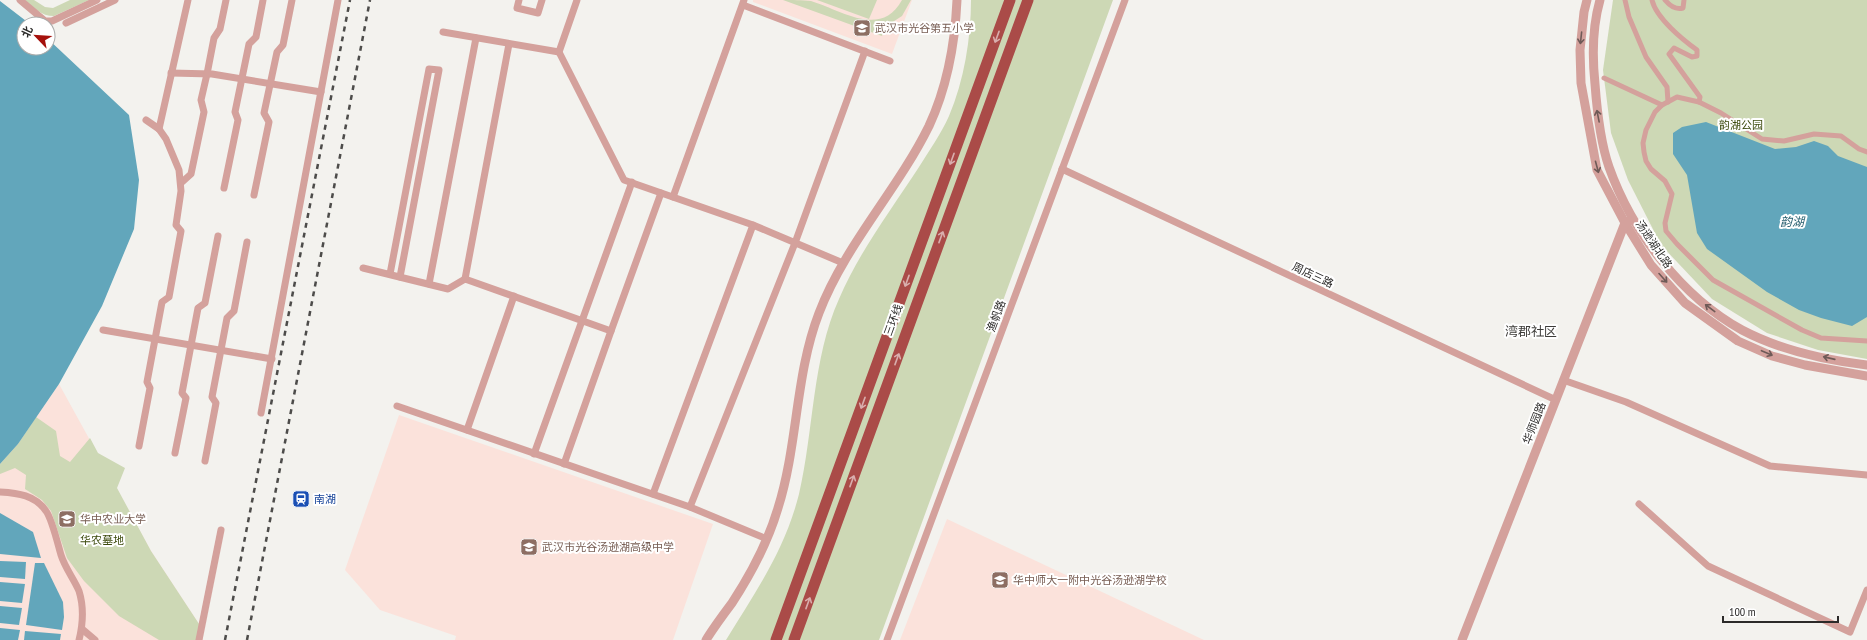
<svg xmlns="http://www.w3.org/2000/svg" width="1867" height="640" viewBox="0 0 1867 640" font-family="'PT Sans Narrow','Noto Sans SC',sans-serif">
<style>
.education{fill:#fbe2db}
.green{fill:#cdd8b5}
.water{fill:#62a6bb}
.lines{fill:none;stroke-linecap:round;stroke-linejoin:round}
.pedestrian{stroke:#d4a19c;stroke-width:5}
.minor{stroke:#d4a19c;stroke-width:7}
.tertiary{stroke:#d4a19c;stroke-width:9}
.trunk{stroke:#aa4b48;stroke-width:11}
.rail{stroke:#4d4c4a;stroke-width:2.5;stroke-dasharray:5 5;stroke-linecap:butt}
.oneway{stroke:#d9aead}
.oneway2{stroke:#6f5a57}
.labels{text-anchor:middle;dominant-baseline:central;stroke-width:4;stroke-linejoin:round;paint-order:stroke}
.education-label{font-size:11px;fill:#785e54;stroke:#fff;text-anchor:start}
.park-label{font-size:11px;fill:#3c4a0d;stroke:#fff}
.street-label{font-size:11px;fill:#2b2a29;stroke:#fff}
.transit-label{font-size:11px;fill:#164399;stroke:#fff;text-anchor:start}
.water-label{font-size:12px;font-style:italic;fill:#265e6e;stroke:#fff}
.quarter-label{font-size:13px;fill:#3d3c39;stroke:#fff}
</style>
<rect width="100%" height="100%" fill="#f3f2ee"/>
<g class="education">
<path d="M753,0H912L892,54L753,2Z"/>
<path d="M59,384L151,551L201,627L203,640H0V464L18,444Z"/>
<path d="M399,415L713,524L673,640H455L456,636L380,610L345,570Z"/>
<path d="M947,519L1204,640H900Z"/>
</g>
<g class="green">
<path d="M25,0H34L45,7L53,8L70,0H89L54,16C41,16 34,8 25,0Z"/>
<path d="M783,0C792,0 803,0 811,1C841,10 881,39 902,0H911L902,16L885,27L882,36Z"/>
<path d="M817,0H877L869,19Z"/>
<path d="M971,0H1113L879,640H726C756,591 785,550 799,494C814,430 812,359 839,299C859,252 891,210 919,167C929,151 941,134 949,116C964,81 971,38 971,0Z"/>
<path d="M1613,0H1867V359L1818,350L1767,333L1712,299L1661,245L1628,180L1611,133L1603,70Z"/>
<path d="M36,417L56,431L60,456L70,462L90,438L98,453L125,468L117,488L151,551L201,627V640H159L119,616L84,581L67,558L51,511L42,500L25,489L26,475L15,468L0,474V464L18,444Z"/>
</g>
<g class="water">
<path d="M0,1L30,24H24V48H48V39L129,115L139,180L134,229L102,306L59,384L18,444L0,464Z"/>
<path d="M1706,122L1775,149L1796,147L1814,141L1828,146L1838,156L1867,167V317L1852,326L1821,318L1799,310L1767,292L1707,249L1697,233L1687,175L1673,154V133L1682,127Z"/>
<path d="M0,513L33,532L41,558L0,554Z"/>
<path d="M0,561L26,562L25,579L0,577Z"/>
<path d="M35,563H44L63,602L64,617L62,630L26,625Z"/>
<path d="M0,582L25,584L22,603L0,601Z"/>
<path d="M0,606L22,608L19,625L0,623Z"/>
<path d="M0,628L20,630L18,640H0Z"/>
<path d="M25,631L61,634L60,640H24Z"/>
</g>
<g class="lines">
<g class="pedestrian">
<path d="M1625,0L1629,17L1646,57L1667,87L1668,102"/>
<path d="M1652,0C1656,18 1683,40 1697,50V56L1692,57L1674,48L1669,54L1700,97L1699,102"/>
<path d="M1665,0C1670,6 1676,10 1683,8L1684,0"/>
<path d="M1604,78L1662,105L1677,97L1699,102L1721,113L1762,139L1784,141L1814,134L1841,136L1859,149L1867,152"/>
<path d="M1662,105L1655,112L1646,130L1643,143L1644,152L1646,161L1651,169L1665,181L1672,194L1665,223L1666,231L1677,244L1713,280L1802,330L1821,338L1867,341"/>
</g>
<g class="minor">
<path d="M20,0L45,21H52L97,0"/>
<path d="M519,0L517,8L538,13L542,0"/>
<path d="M577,0L559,52L624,180L753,225L843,263"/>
<path d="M743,5L890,61"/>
<path d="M66,23L115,0"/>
<path d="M443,32L559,52"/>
<path d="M171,73L212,74L321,92"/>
<path d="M159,129L188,0"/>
<path d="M1062,169L1556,400"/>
<path d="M181,183L191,174L204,112L201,100L207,74L214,38L220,29L226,0"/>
<path d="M224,188L238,120L235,112L249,44L256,37L263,0"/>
<path d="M254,195L269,122L264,113L277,52L283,45L292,0"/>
<path d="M673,197L744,0"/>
<path d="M363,268L448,289L465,279L611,331L661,193"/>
<path d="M390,274L429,69L439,70L400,277"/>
<path d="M465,279L509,44"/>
<path d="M429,284L476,38"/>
<path d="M103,330L272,359"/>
<path d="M1563,380L1626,402L1770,466L1867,475"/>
<path d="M397,406L690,507L767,539"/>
<path d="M261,413L338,0"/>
<path d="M467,430L514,296"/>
<path d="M139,446L150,388L147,382L162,302L169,297L181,231L176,225L181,191L179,170L166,139L159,129L146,120"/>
<path d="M175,453L186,398L182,393L198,308L205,303L218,236"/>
<path d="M534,454L632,182"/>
<path d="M205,461L216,403L212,397L227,318L234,311L247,242"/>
<path d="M564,464L611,331"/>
<path d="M0,492C18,493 35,495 46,511C52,519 58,545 61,555C65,568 74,579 79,591C84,607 83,624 79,640"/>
<path d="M653,494L753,225"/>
<path d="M1639,504L1708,566L1850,632L1867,590"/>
<path d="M690,507L795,243L865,51"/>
<path d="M82,629L95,640"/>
<path d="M199,640L221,530"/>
<path d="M887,640L1125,0"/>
</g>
<g class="tertiary">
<path d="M1587,0L1584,12L1580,50L1581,83L1597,170L1625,223L1651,265L1685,303L1738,341L1772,356L1805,365L1867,376"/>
<path d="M1600,0C1592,28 1592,55 1595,84C1597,111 1600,141 1609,167C1632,232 1682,297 1742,330C1780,350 1825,360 1867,365"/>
<path d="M706,640C714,627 723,615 732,603C751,574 768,542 778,508C798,445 795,375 819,313C845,245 897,191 929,126C948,85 955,44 957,0"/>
<path d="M1462,640L1625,223L1629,221"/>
</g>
<g class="trunk">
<path d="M776,640L1010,0"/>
<path d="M794,640L1028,0"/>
</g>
<g class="rail">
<path d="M225,640L350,0"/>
<path d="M247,640L370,0"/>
</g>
</g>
<defs><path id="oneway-shaft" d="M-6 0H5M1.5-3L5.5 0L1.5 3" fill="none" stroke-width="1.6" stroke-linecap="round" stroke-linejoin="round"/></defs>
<g class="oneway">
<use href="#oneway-shaft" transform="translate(997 37) rotate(110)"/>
<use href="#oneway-shaft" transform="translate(952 159) rotate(110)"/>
<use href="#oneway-shaft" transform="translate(941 237) rotate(-70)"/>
<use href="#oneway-shaft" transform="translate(907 281) rotate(110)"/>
<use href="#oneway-shaft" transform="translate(897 359) rotate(-70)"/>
<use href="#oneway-shaft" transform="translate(863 403) rotate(110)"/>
<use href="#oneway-shaft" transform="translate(852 481) rotate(-70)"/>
<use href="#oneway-shaft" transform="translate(808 603) rotate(-70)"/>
</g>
<g class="oneway2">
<use href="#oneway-shaft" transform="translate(1581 38) rotate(96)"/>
<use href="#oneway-shaft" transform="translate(1598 116) rotate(-101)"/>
<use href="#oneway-shaft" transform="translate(1597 167) rotate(75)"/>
<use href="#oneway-shaft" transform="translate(1663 278) rotate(48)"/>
<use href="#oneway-shaft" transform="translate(1710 308) rotate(-143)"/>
<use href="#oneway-shaft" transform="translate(1767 353) rotate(23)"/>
<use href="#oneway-shaft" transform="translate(1829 358) rotate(-167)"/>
</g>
<defs>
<symbol id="school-square" viewBox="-11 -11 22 22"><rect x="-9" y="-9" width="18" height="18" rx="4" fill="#8d6e63" stroke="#fff"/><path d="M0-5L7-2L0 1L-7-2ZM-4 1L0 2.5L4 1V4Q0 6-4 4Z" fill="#fff"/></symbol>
<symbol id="station-square" viewBox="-11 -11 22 22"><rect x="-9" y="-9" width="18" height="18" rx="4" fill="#1a4fb4" stroke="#fff"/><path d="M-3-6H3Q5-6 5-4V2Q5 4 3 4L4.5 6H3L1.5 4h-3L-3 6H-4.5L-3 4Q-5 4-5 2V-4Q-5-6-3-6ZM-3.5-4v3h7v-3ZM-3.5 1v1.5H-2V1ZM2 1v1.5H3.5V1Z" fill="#fff"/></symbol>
<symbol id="university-square" viewBox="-11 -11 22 22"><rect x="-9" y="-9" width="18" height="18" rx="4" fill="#8d6e63" stroke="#fff"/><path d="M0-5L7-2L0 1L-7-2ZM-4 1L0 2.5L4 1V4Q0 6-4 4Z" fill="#fff"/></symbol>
</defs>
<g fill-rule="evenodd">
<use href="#school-square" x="852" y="18" width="20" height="20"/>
<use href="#station-square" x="291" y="489" width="20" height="20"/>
<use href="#university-square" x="57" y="509" width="20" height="20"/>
<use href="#school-square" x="519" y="537" width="20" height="20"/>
<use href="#school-square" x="990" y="570" width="20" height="20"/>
</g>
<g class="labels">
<g class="education-label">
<text x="875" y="28">武汉市光谷第五小学</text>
<text x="80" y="519">华中农业大学</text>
<text x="542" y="547">武汉市光谷汤逊湖高级中学</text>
<text x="1013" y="580">华中师大一附中光谷汤逊湖学校</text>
</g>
<g class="park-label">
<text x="1741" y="125">韵湖公园</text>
<text x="102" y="540">华农墓地</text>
</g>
<g class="street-label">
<text transform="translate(1654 244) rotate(56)">汤逊湖北路</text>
<text transform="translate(1313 275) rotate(25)">周店三路</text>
<text transform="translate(996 316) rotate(-70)">渔帆路</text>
<text transform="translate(893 320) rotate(-70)">三环线</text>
<text transform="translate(1534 423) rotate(-69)">华师园路</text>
</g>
<g class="transit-label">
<text x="314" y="499">南湖</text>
</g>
<g class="water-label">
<text x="1792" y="221">韵湖</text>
</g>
<g class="quarter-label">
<text x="1531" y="331">湾郡社区</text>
</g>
</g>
<g transform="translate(36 36) rotate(295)"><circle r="19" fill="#ffffff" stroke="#aaaaa9"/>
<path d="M0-3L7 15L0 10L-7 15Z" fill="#a5110c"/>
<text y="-6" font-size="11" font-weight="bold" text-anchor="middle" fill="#2b2a29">北</text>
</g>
<path d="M1723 616v6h115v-6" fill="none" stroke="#2b2a29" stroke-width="2"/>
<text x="1729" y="616" font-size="12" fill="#2b2a29" stroke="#ffffff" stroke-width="3" paint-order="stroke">100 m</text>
</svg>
